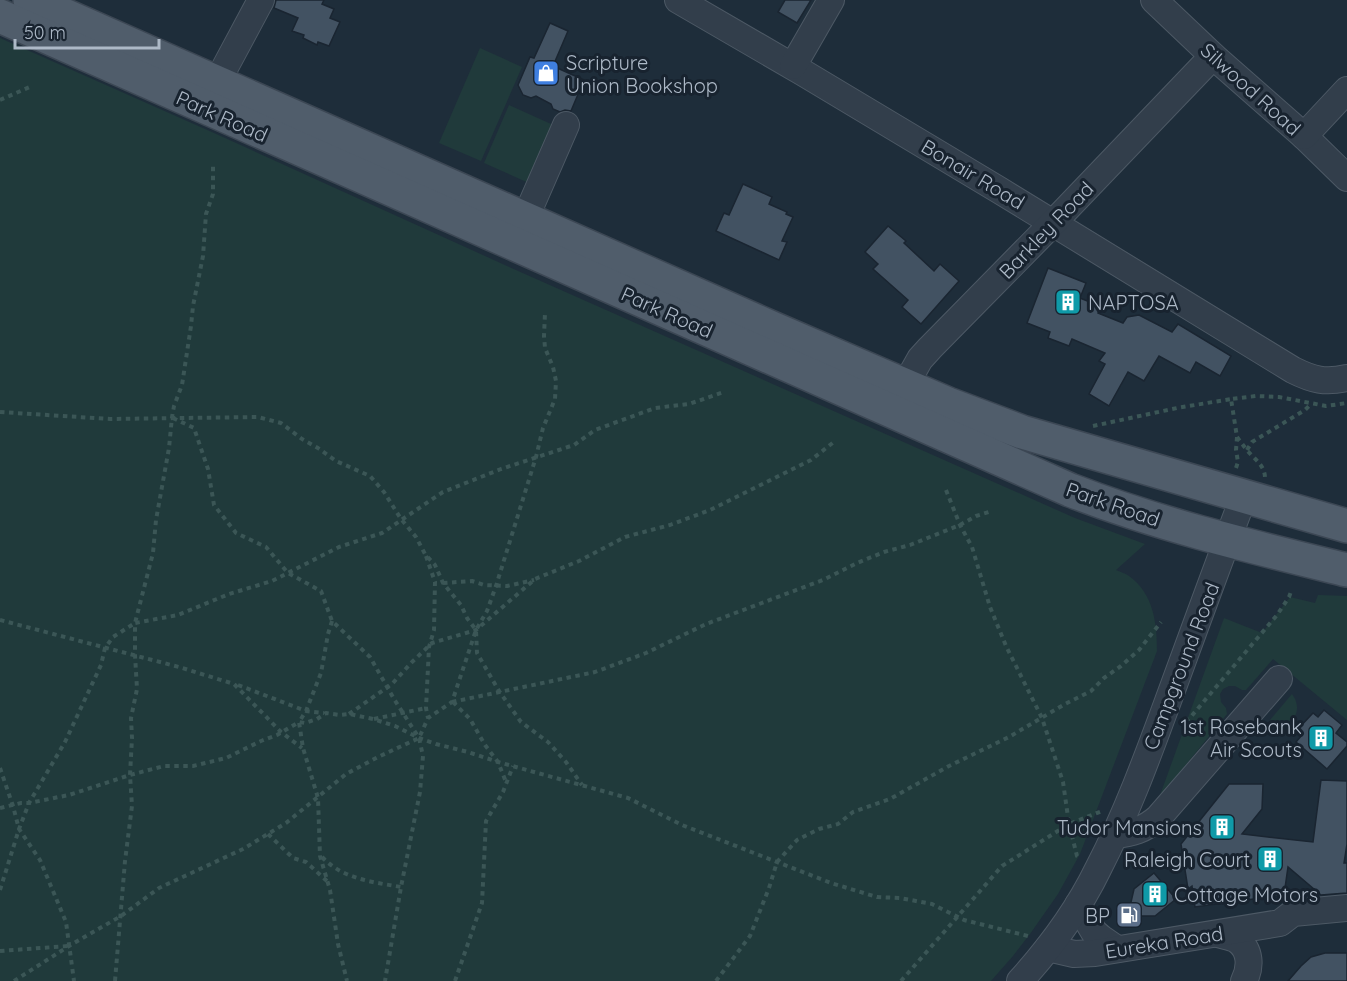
<svg xmlns="http://www.w3.org/2000/svg" width="1347" height="981" viewBox="0 0 1347 981" font-family="Quicksand,sans-serif">
<style>
.green{fill:#203a3b}
.building{fill:#425262;stroke:#1a2531;stroke-width:1.5}
.lines{fill:none;stroke-linecap:round;stroke-linejoin:round}
.minor-casing{stroke:#4d5965;stroke-width:28}
.major-casing{stroke:#3c4754;stroke-width:36}
.path{stroke:#3b5656;stroke-width:4;stroke-dasharray:4.5 4.5;stroke-linecap:butt}
.minor{stroke:#323e4b;stroke-width:26}
.major{stroke:#505d6b;stroke-width:33}
.labels{text-anchor:middle;dominant-baseline:central;stroke-width:6;stroke-linejoin:round;paint-order:stroke}
.poi-label{font-size:20px;fill:#adb9c7;stroke:#18232f;text-anchor:end}
.street-label{font-size:20px;fill:#adb9c7;stroke:#18232f}
</style>
<rect width="100%" height="100%" fill="#1e2d3a"/>
<g class="green">
<path d="M0,38L214,133L507,266L1075,518L1145,544L1116,570C1120,572 1125,573 1129,576C1154,594 1157,624 1157,651L1080,854L1058,894L1030,934L1013,956L991,981H0Z"/>
<path d="M480,48L522,67L481,161L439,143Z"/>
<path d="M509,105L551,124L552,126L531,184L484,163Z"/>
<path d="M1318,595L1347,596V720L1273,659L1246,690H1242L1235,686H1229L1223,689L1220,694L1221,702L1226,708L1227,714L1159,798L1224,618L1262,633L1290,597L1315,603Z"/>
<path d="M1292,694C1305,712 1291,731 1270,720Z"/>
</g>
<g class="building">
<path d="M276,0H324L322,4L334,9L330,18L340,22L329,46L318,42L317,45L303,38L304,35L292,31L298,18L274,8Z"/>
<path d="M785,0H811L797,23L778,12Z"/>
<path d="M550,23L568,31L553,66L584,80L571,111L565,110L560,112L553,109L551,104L536,96L531,98L523,95L518,85L530,57L534,58Z"/>
<path d="M743,184L772,197L769,204L787,212L786,214L793,217L782,241L787,242L779,260L716,231L724,213L729,215Z"/>
<path d="M888,226L906,241L904,243L934,271L940,264L959,281L921,324L902,307L908,300L873,269L878,264L865,252Z"/>
<path d="M1048,268L1086,283L1080,298L1100,306L1098,313L1123,323L1127,317L1139,315L1172,332L1178,324L1231,356L1220,376L1196,362L1190,373L1159,356L1144,381L1128,372L1109,406L1089,394L1105,364L1099,361L1105,353L1072,339L1069,346L1048,338L1050,332L1027,323Z"/>
<path d="M1324,710L1342,725L1336,733L1347,742V746L1327,769L1296,742L1302,735L1297,730L1313,713L1318,717Z"/>
<path d="M1321,780L1347,781V844L1344,863H1347V893L1321,895L1288,867L1284,895L1195,907L1192,886L1188,889L1181,844L1229,784H1263L1262,809L1242,834L1313,842Z"/>
<path d="M1154,873L1176,899L1155,916H1141L1131,902L1134,889Z"/>
<path d="M1325,953H1347V981H1288L1301,966L1311,957Z"/>
</g>
<g class="lines">
<defs>
<g id="minor">
<path d="M678,0L802,72L999,190L1293,370C1313,380 1325,383 1347,378"/>
<path d="M1154,0L1213,56L1304,136L1347,178"/>
<path d="M793,66L831,0"/>
<path d="M211,99L223,71L261,0"/>
<path d="M1304,136L1347,90"/>
<path d="M525,219L566,125"/>
<path d="M892,400L911,375L920,359L930,348L1053,223L1213,56"/>
<path d="M1115,835C1132,833 1144,830 1158,818L1279,679"/>
<path d="M1078,905L1094,932L1101,938L1117,949"/>
<path d="M1218,934C1224,936 1232,937 1237,940C1251,950 1251,967 1244,981"/>
<path d="M1048,948L1074,954L1095,953L1280,923L1293,913L1347,908"/>
<path d="M1020,981C1050,948 1078,910 1098,869C1126,815 1147,758 1168,701C1193,633 1218,564 1244,496"/>
</g>
<g id="major">
<path d="M30,0L772,328L948,404L1022,432L1347,526"/>
<path d="M0,16L1070,490C1160,525 1253,547 1347,570"/>
</g>
</defs>
<use href="#minor" class="minor-casing"/>
<use href="#major" class="major-casing"/>
<g class="path">
<path d="M0,100L32,86"/>
<path d="M0,412L110,419L258,417L281,423L302,439L318,448L336,461L370,476L384,492L401,519L416,537L425,554L435,565L443,583L461,605L467,618L476,630L477,653L499,691L521,722L548,742L566,762L582,785"/>
<path d="M173,418L194,428L208,469L214,505L236,533L266,547L288,573L321,591L332,621L370,657L394,699L419,738L423,756L420,792L401,887L385,981"/>
<path d="M1093,426L1177,408L1231,399"/>
<path d="M1237,437C1240,441 1243,445 1246,449C1254,459 1265,465 1265,478"/>
<path d="M1247,450L1252,442L1305,410L1311,404"/>
<path d="M1236,468L1238,462L1236,450L1237,437L1231,399L1256,396L1279,397L1326,406L1347,403"/>
<path d="M946,490L960,525L972,547L990,607L1006,646L1042,718L1063,782L1069,824L1077,856L1079,858"/>
<path d="M426,556L435,582L434,630L429,647L426,708L428,718"/>
<path d="M443,583L472,581L484,585L507,586L534,580"/>
<path d="M0,620L179,667L234,684L281,732L302,748"/>
<path d="M332,621L328,634L321,673L306,711L299,722L303,748L318,798L320,856L330,890L338,944L347,981"/>
<path d="M238,685L306,711L324,713"/>
<path d="M452,702L595,672L646,653L706,624L823,580L857,563L884,552L910,545L960,525L976,516L992,511"/>
<path d="M453,702L470,719L485,745L498,762L506,782"/>
<path d="M349,714L392,684L412,662L432,643L476,630L535,579L579,561L625,537L670,525L710,510L811,460L835,441"/>
<path d="M374,719L426,708"/>
<path d="M1185,721L1189,719L1277,615L1289,597L1292,589"/>
<path d="M0,768L13,806L19,829L40,860L66,922L74,981"/>
<path d="M0,808L21,803H29L69,795L130,775L164,766H193L226,758L261,741L277,735L299,722L305,723L317,719L326,713L340,715L349,714L373,719L395,726L419,738L436,744L468,752L498,762L628,798L682,825L831,883L877,897L900,898L932,904L964,920L1032,937"/>
<path d="M268,834L293,858L306,862L327,881"/>
<path d="M322,857C343,879 372,882 401,887"/>
<path d="M0,890L19,829L29,803L65,742L101,665L105,648L113,637L135,623L153,553L156,520L169,448L172,417L174,406L182,385L191,326L193,306L203,256L206,214L213,194V166"/>
<path d="M0,951L68,946"/>
<path d="M14,981L69,946L121,916L159,888L243,849L286,823L346,774L378,757L419,738L428,718L452,702L476,630L487,611L496,586L536,457L543,428L555,399L556,381L553,367L545,348L544,336L545,313"/>
<path d="M115,981L125,861L132,806L130,775L132,738L131,718L137,689L135,655V623L178,615L229,594L272,581L339,547L382,533L443,492L501,469L574,445L595,430L655,408L689,404L724,392"/>
<path d="M455,981L482,903L486,821L503,792L513,766"/>
<path d="M716,981L750,936L769,888L777,862L797,840L819,829L838,824L853,812L890,799L949,766L1009,737L1065,704L1091,691L1104,678L1121,666L1139,650L1161,622"/>
<path d="M901,981L1002,866L1069,824L1102,811"/>
</g>
<use href="#minor" class="minor"/>
<use href="#major" class="major"/>
</g>
<defs>
<symbol id="shop-square" viewBox="-11 -11 22 22"><rect x="-9" y="-9" width="18" height="18" rx="4" fill="#3f7fe0" stroke="#18232f"/><path d="M-5-2.5h2.3a2.7 3.5 0 0 1 5.4 0H5L5.5 6h-11ZM-1.5-2.5h3a1.5 2.3 0 0 0-3 0Z" fill="#fff"/></symbol>
<symbol id="building-square" viewBox="-11 -11 22 22"><rect x="-9" y="-9" width="18" height="18" rx="4" fill="#0f9aa8" stroke="#18232f"/><path d="M-4-6H4V6H1V3H-1V6H-4ZM-2.5-4.3h1.7v1.8h-1.7ZM.8-4.3h1.7v1.8H.8ZM-2.5-1h1.7V.8h-1.7ZM.8-1h1.7V.8H.8Z" fill="#fff"/></symbol>
<symbol id="fuel-square" viewBox="-11 -11 22 22"><rect x="-9" y="-9" width="18" height="18" rx="4" fill="#5c6f8a" stroke="#18232f"/><path d="M-5.5-6h7V0h2V4h1.3V-2.5L3-4.5l.8-.8L6-3V5H2.5V1h-1V6h-7ZM-4.2-4.7v3.2H.2V-4.7Z" fill="#fff"/></symbol>
</defs>
<g fill-rule="evenodd">
<use href="#shop-square" x="531" y="58" width="30" height="30"/>
<use href="#building-square" x="1053" y="287" width="30" height="30"/>
<use href="#building-square" x="1306" y="723" width="30" height="30"/>
<use href="#building-square" x="1207" y="812" width="30" height="30"/>
<use href="#building-square" x="1255" y="844" width="30" height="30"/>
<use href="#building-square" x="1140" y="879" width="30" height="30"/>
<use href="#fuel-square" x="1114" y="900" width="30" height="30"/>
</g>
<g class="labels">
<g class="poi-label">
<text x="566" y="62" text-anchor="start">Scripture<tspan x="566" dy="23">Union Bookshop</tspan></text>
<text x="1088" y="302" text-anchor="start">NAPTOSA</text>
<text x="1302" y="726">1st Rosebank<tspan x="1302" dy="23">Air Scouts</tspan></text>
<text x="1202" y="827">Tudor Mansions</text>
<text x="1250" y="859">Raleigh Court</text>
<text x="1174" y="894" text-anchor="start">Cottage Motors</text>
<text x="1110" y="915">BP</text>
</g>
<g class="street-label">
<text transform="translate(1251 89) rotate(42)">Silwood Road</text>
<text transform="translate(222 116) rotate(24)">Park Road</text>
<text transform="translate(973 174) rotate(31)">Bonair Road</text>
<text transform="translate(1046 230) rotate(-46)">Barkley Road</text>
<text transform="translate(667 312) rotate(24)">Park Road</text>
<text transform="translate(1113 504) rotate(19)">Park Road</text>
<text transform="translate(1181 666) rotate(-69)">Campground Road</text>
<text transform="translate(1164 942) rotate(-9)">Eureka Road</text>
</g>
</g>
<path d="M15 39v9h144v-9" fill="none" stroke="#adb9c7" stroke-width="3"/>
<text x="24" y="39" font-size="18" fill="#adb9c7" stroke="#18232f" stroke-width="4.5" paint-order="stroke">50 m</text>
</svg>
